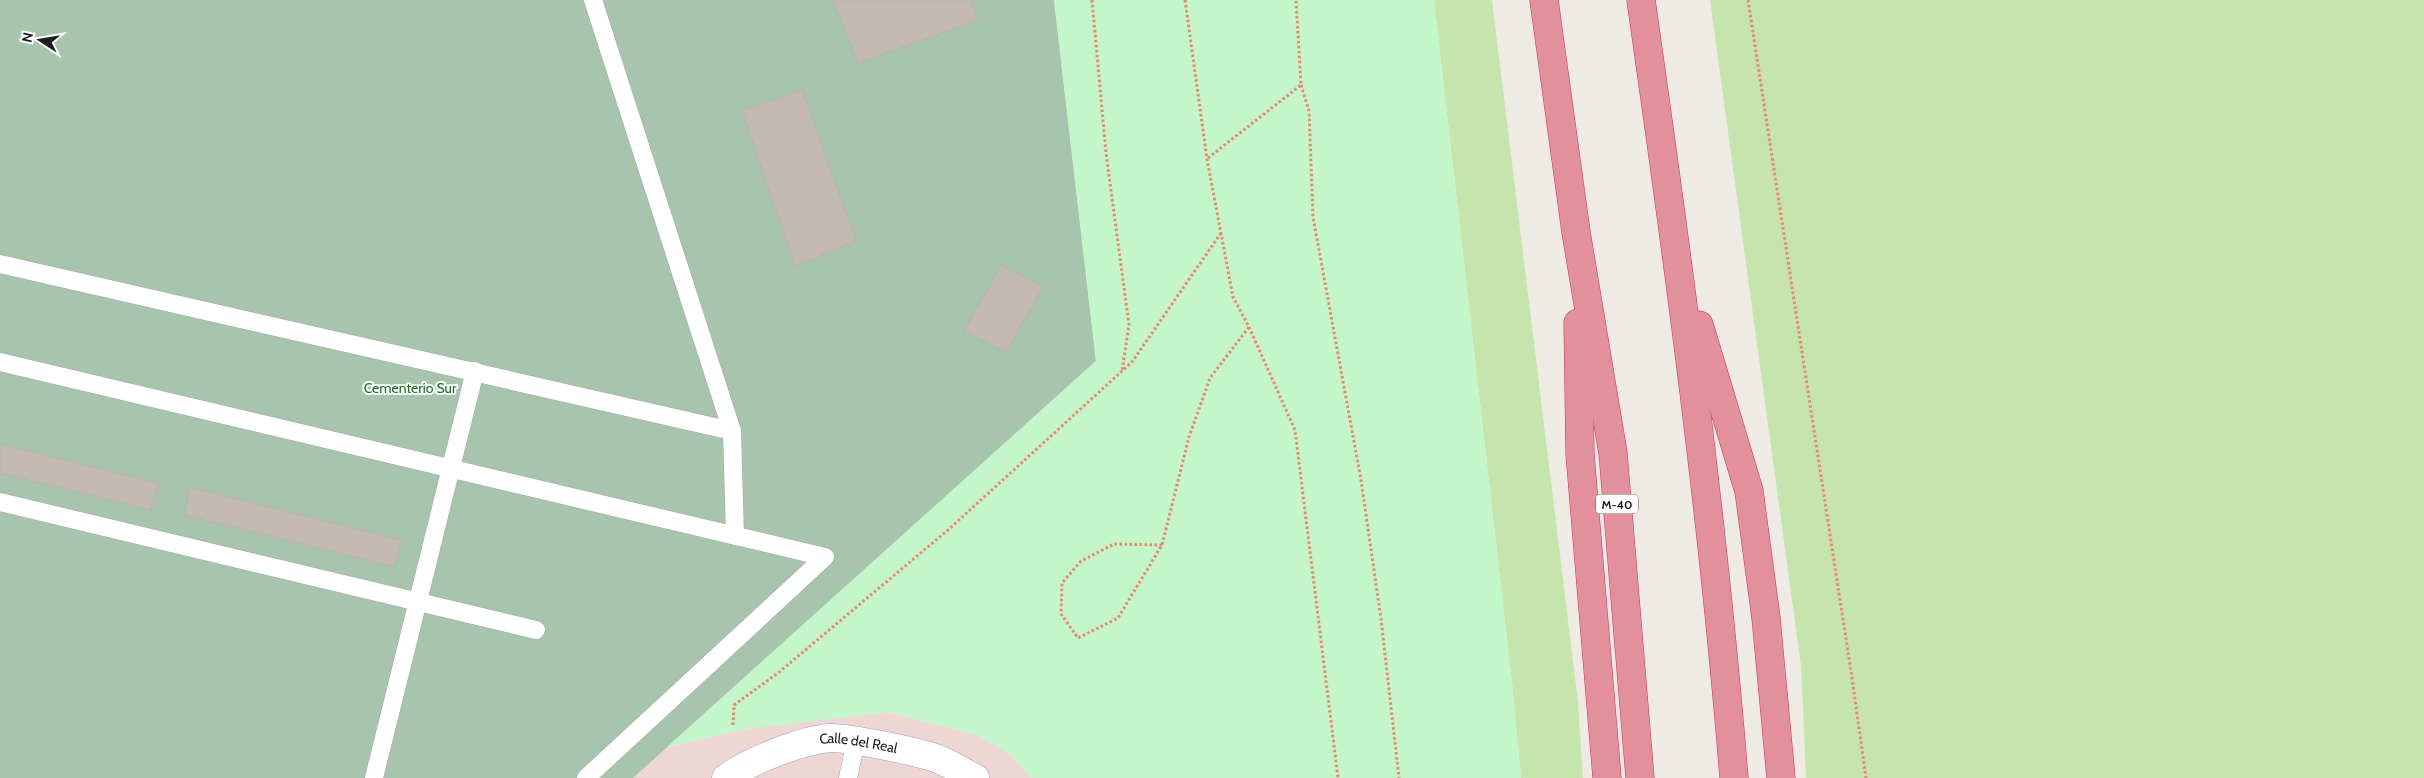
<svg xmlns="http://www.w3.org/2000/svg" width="2424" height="778" viewBox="0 0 2424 778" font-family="Cabin,sans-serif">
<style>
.commercial{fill:#eed6d4}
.grass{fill:#c6e5ac}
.cemetery{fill:#a6c5ac}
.park{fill:#c3f6c9}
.building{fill:#c2bab3;stroke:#beb2a7}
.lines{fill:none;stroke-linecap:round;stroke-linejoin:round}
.service-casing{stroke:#a4a4a4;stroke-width:19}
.tertiary-casing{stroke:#a4a4a4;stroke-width:29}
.motorway-casing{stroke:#ce2f60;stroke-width:29}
.path{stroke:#f18372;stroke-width:3;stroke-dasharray:2.5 2.5;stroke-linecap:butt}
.service{stroke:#fff;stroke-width:18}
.tertiary{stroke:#fff;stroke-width:28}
.motorway{stroke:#e1909c;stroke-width:28}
.labels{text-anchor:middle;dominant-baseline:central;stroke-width:4;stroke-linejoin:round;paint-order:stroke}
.shield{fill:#fff;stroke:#616161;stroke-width:1}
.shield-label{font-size:12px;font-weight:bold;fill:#1d1d1d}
.park-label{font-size:14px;fill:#12741e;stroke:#fff}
.street-label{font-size:14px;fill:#1d1d1d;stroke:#fff}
</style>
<rect width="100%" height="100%" fill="#eeebe4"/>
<path class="commercial" d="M887,712L977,735L1008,753L1032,778H633L667,747L753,728Z"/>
<g class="grass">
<path d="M1434,0H1492L1578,702L1583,778H1521L1512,683Z"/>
<path d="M1710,0H2424V778H1806L1801,666Z"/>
</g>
<path class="cemetery" d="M0,0H1054L1096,361L633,778H0Z"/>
<path class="park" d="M1054,0H1434L1512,683L1521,778H1032L1008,753L977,735L887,712L753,728L667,747L1096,361Z"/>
<g class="building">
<path d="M833,0H971L978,20L858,63Z"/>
<path d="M802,90L856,241L795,266L742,111Z"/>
<path d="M1001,265L1043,287L1006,352L964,331Z"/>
<path d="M0,444L159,483L150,510L0,473Z"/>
<path d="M190,487L402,540L394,567L184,515Z"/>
</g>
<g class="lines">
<defs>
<g id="service">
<path d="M593,0L732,431L735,536"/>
<path d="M0,264L732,431"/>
<path d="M0,362L825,557L586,778"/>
<path d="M0,502L536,630"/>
<path d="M374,778L475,371"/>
<path d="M848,778L856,741"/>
</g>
<g id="tertiary">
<path id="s1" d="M726,778C749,761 800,741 829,738C847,737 920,752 938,759C950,764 963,772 975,778"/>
</g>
<g id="motorway">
<path d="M1544,0L1576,232L1613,453L1640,778"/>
<path d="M1641,0C1678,259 1713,517 1734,778"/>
<path d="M1578,323L1580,454L1607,778"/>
<path d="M1699,325L1749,491L1766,618L1781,778"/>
</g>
</defs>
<use href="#service" class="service-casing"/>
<use href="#tertiary" class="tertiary-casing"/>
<use href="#motorway" class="motorway-casing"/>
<g class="path">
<path d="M1092,0L1106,153L1129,325L1122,371"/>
<path d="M1185,0L1207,159L1233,297L1249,327L1295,430L1338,778"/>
<path d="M1748,0L1852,678L1866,778"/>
<path d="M1301,85L1309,111L1313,217L1361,480L1381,619L1399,778"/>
<path d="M1208,158L1301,85L1296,0"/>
<path d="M1162,545L1114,544L1081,561L1062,583L1061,614L1078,638L1118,618L1162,545L1189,437L1210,378L1249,327"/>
<path d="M733,725L734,705L778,673L948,530L1132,362L1221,233"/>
</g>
<use href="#service" class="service"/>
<use href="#tertiary" class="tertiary"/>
<use href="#motorway" class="motorway"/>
</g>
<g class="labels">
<rect class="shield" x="1596" y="494.5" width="42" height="19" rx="4"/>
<g class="shield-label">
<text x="1617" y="504">M-40</text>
</g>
<g class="park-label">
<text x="410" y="388">Cementerio Sur</text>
</g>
<g class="street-label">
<text stroke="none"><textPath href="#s1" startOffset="141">Calle del Real</textPath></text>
</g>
</g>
<g transform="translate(40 40) rotate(282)" stroke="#ffffff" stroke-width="4" paint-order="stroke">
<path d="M0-4L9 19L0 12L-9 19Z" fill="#1d1d1d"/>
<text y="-8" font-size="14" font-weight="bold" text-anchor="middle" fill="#1d1d1d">N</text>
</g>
</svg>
